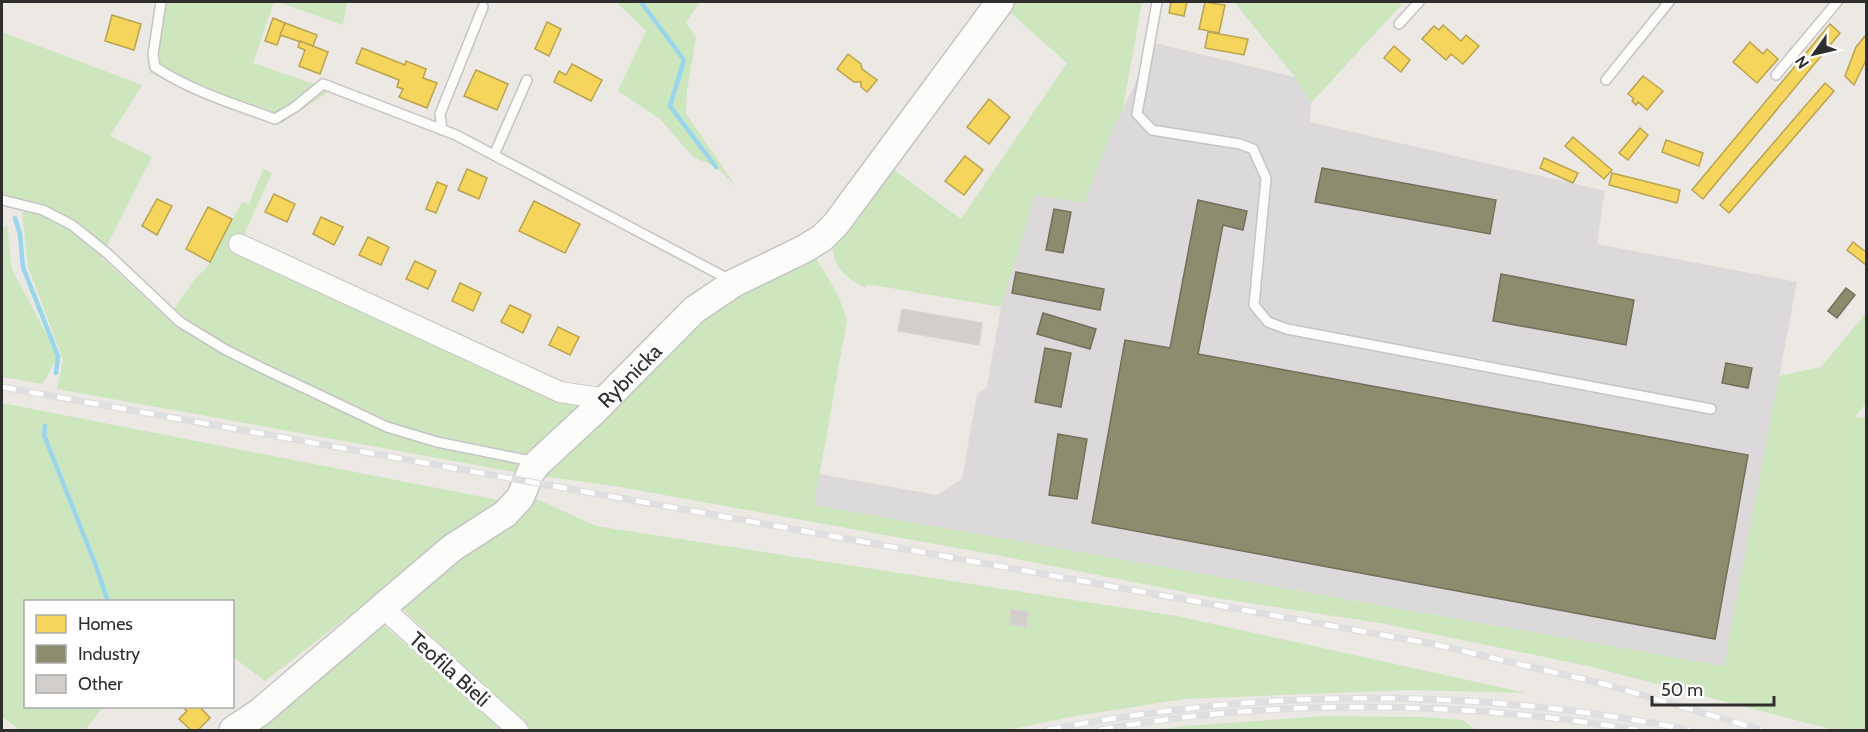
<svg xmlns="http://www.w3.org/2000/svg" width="1868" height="732" viewBox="0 0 1868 732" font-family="Cabin,sans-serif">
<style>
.industrial{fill:#dcd9db}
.green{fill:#cee6be}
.homes{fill:#f6d55c;stroke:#baa34e;stroke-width:1.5}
.industry{fill:#8c8c6e;stroke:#70705b;stroke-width:1.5}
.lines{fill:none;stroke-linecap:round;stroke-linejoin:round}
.stream{stroke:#99d6ec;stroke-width:4.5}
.building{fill:#d1cecb;stroke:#d7d4d0;stroke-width:1.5}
.lane-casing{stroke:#c5c4c5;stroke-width:12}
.street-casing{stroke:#c5c4c5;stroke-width:22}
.secondary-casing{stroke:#c5c4c5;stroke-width:30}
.lane{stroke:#fcfcfb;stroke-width:9}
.street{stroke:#fcfcfb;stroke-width:20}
.secondary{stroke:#fcfcfb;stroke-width:27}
.rail-casing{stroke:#dfdfe1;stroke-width:7}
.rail{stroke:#fff;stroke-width:4.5;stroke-dasharray:14;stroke-linecap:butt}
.labels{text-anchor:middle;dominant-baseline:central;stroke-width:6;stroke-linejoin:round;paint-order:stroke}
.street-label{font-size:21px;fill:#2e2e2e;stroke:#fff}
</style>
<rect width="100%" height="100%" fill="#ece8e4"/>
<path class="industrial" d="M1155,43L1295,77L1311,103L1310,122L1605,191L1597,244L1797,282L1725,666L814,505L819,474L937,495L962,479L977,394L987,387L1001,307L1035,194L1084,203L1113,128Z"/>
<g class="green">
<path d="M166,2H274L253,63L317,85L328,92L282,123L150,73Z"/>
<path d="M278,2H347L343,25Z"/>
<path d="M616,2H700L686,22L696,38L687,91L686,114L735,185L716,167L693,157L660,119L618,91L646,31Z"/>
<path d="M1009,2H1142L1123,108L1113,128L1084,203L1035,195L1001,307L867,284L866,288C845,278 828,263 834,238L887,165L961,219L1067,63L1005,8Z"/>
<path d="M1234,2H1404L1311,103L1295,77Z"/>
<path d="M2,32L142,85L110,136L152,157L101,257L167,318L194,280L207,267L242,202L249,204L263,169L272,173L240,243L592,401L520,473L57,389L63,360L28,267L22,214L34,203L2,197Z"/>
<path d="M7,225L12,269L58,356L43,384L2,377V228Z"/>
<path d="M813,253L838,295L847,320L814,505L1724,666L1779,376L1821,367L1866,313V403L1855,417L1866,418V730H1834L1588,666L1380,623L1210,597L996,555L614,486L539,476L708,307Z"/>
<path d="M2,403L498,500L265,681L233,657L232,602H26V706L103,707L85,730H20L2,717Z"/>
<path d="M537,499L596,526L1177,616L1526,693L1412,690L1184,699L1076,716L1007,730H531L399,606L456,556Z"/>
<path d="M383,625L507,730H252Z"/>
<path d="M1324,716L1422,717L1463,720L1476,730H1152L1186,726Z"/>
</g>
<g class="homes">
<path d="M1171,2H1187L1184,16L1169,13Z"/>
<path d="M1205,2L1225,5L1219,33L1199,29Z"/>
<path d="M112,15L141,24L134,50L105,41Z"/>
<path d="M273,18L285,23L277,45L265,41Z"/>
<path d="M547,22L561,29L549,56L535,49Z"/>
<path d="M285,23L317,35L313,46L280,35Z"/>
<path d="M1830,24L1840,33L1703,199L1692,190Z"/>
<path d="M1443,25L1461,41L1466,35L1479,46L1463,64L1451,54L1446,60L1422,39L1434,26L1439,30Z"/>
<path d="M1208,32L1248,39L1244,55L1205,48Z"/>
<path d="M1866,35V60L1854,85L1845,76L1856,47Z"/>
<path d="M300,41L328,52L320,74L299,66L305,50L298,47Z"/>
<path d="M1750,42L1763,54L1767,49L1778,59L1757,83L1733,62Z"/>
<path d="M1394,46L1410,60L1401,72L1384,58Z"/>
<path d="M362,48L405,65L406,61L426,69L423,78L437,83L427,108L399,97L403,89L397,87L399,80L356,63Z"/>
<path d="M848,54L861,64L862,69L877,80L867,92L861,87V82H854L837,69Z"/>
<path d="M572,64L602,80L591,101L554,82L559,71L566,75Z"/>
<path d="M476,70L508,84L497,110L464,96Z"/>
<path d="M1643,76L1663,91L1647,110L1638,102L1636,105L1632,101L1634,99L1628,94Z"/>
<path d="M1825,83L1834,91L1729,213L1720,205Z"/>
<path d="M989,99L1010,117L989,144L967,127Z"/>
<path d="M1640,128L1648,135L1628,160L1619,153Z"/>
<path d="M1573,137L1612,170L1604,179L1565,146Z"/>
<path d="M1666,140L1703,153L1699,166L1662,152Z"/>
<path d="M965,156L983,170L964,195L945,181Z"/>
<path d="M1544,158L1578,173L1573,183L1540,168Z"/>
<path d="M467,169L487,178L479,199L458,190Z"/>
<path d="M1612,173L1680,190L1677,203L1609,185Z"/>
<path d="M437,182L447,186L436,213L426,209Z"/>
<path d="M274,194L295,204L287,222L265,212Z"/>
<path d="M157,199L172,206L157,235L142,226Z"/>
<path d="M534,201L580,224L565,253L519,231Z"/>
<path d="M208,207L232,219L210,262L186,249Z"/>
<path d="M321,217L343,227L334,245L313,234Z"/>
<path d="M368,237L389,247L381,265L359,255Z"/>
<path d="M1853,242L1866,252V265L1847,250Z"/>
<path d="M415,261L436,271L428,289L406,279Z"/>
<path d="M460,283L481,293L473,311L452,301Z"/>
<path d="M510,305L531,315L523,333L501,322Z"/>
<path d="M558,327L579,337L570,355L549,345Z"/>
<path d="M199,706L210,718L198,730H191L179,719L187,711L182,707Z"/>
</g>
<g class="industry">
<path d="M1322,168L1496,200L1490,234L1315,202Z"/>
<path d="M1198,200L1247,211L1243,230L1223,225L1198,354L1748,455L1715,639L1092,523L1125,340L1170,348Z"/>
<path d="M1054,209L1071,212L1063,253L1046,250Z"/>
<path d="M1016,272L1104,289L1100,310L1012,293Z"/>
<path d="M1501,274L1634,300L1626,345L1493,321Z"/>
<path d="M1846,288L1855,295L1837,318L1828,311Z"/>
<path d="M1043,313L1096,329L1090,349L1037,334Z"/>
<path d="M1045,348L1071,353L1061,407L1035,402Z"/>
<path d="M1726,363L1752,368L1748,388L1722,383Z"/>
<path d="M1058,434L1087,439L1077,499L1049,495Z"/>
</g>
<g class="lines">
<g class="stream">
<path d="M641,2L684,60L670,106L716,167"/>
<path d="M15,218L20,234L23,267L58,356L56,373"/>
<path d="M45,426L44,435L96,566L108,602"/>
</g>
</g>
<g class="building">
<path d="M902,309L982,323L979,345L898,331Z"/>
<path d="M1011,609L1029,612L1026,627L1009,624Z"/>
</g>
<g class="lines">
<defs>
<g id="lane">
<path d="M161,2L153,54L155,67C191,91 234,104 275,119L295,107L323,84L456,135L732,281"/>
<path d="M1157,2L1137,114L1152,130L1240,144L1253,149L1266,178L1254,305L1268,322L1287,329L1711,409"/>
<path d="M1399,24L1419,2"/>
<path d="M1776,75L1837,2"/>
<path d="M1606,80L1669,2"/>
<path d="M442,130L440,114L483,7"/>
<path d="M494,155L527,80"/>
<path d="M2,200L43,210L72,225L108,254L180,322L226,350L260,367L387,427L437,442L536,462"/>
</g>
<g id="street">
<path d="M239,244L560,392L606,399"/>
<path d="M383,608L518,730"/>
</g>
<g id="secondary">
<path id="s1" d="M233,730L260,712L452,548L505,514L520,498L531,472L538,463L594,411L694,310L734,283L804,249L822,238L836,224L1000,2"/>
</g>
</defs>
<use href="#lane" class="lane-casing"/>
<use href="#street" class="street-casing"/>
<use href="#secondary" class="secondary-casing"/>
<use href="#lane" class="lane"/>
<use href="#street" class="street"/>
<use href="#secondary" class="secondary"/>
<defs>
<g id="rail">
<path d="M2,387L1433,644L1604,684L1762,730"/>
<path d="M1047,730C1265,688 1472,687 1690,730"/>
<path d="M1099,730C1276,698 1460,701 1638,730"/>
</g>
</defs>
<use href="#rail" class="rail-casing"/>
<use href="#rail" class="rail"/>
</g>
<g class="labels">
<g class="street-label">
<text stroke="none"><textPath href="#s1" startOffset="536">Rybnicka</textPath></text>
<text transform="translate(450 669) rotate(42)">Teofila Bieli</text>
</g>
</g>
<rect width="1868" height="732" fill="none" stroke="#2e2e2e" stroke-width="6"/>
<rect x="24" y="600" width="210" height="108" fill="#ffffff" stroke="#ababab" stroke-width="1.5"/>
<rect x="36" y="615" width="30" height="18" fill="#f6d55c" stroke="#ababab" stroke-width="1.5"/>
<text x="78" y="630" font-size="18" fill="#2e2e2e">Homes</text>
<rect x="36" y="645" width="30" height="18" fill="#8c8c6e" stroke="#ababab" stroke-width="1.5"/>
<text x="78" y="660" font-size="18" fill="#2e2e2e">Industry</text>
<rect x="36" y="675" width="30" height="18" fill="#d1cecb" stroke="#ababab" stroke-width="1.5"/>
<text x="78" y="690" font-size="18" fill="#2e2e2e">Other</text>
<g transform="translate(1814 54) rotate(236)" stroke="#ffffff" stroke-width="4.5" paint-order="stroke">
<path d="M0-4.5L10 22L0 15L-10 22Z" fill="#2e2e2e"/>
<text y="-9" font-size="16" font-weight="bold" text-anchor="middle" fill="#2e2e2e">N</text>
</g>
<path d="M1652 696v9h122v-9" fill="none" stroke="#2e2e2e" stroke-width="3"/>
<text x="1661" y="696" font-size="18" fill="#2e2e2e" stroke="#ffffff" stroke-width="4.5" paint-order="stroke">50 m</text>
</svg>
